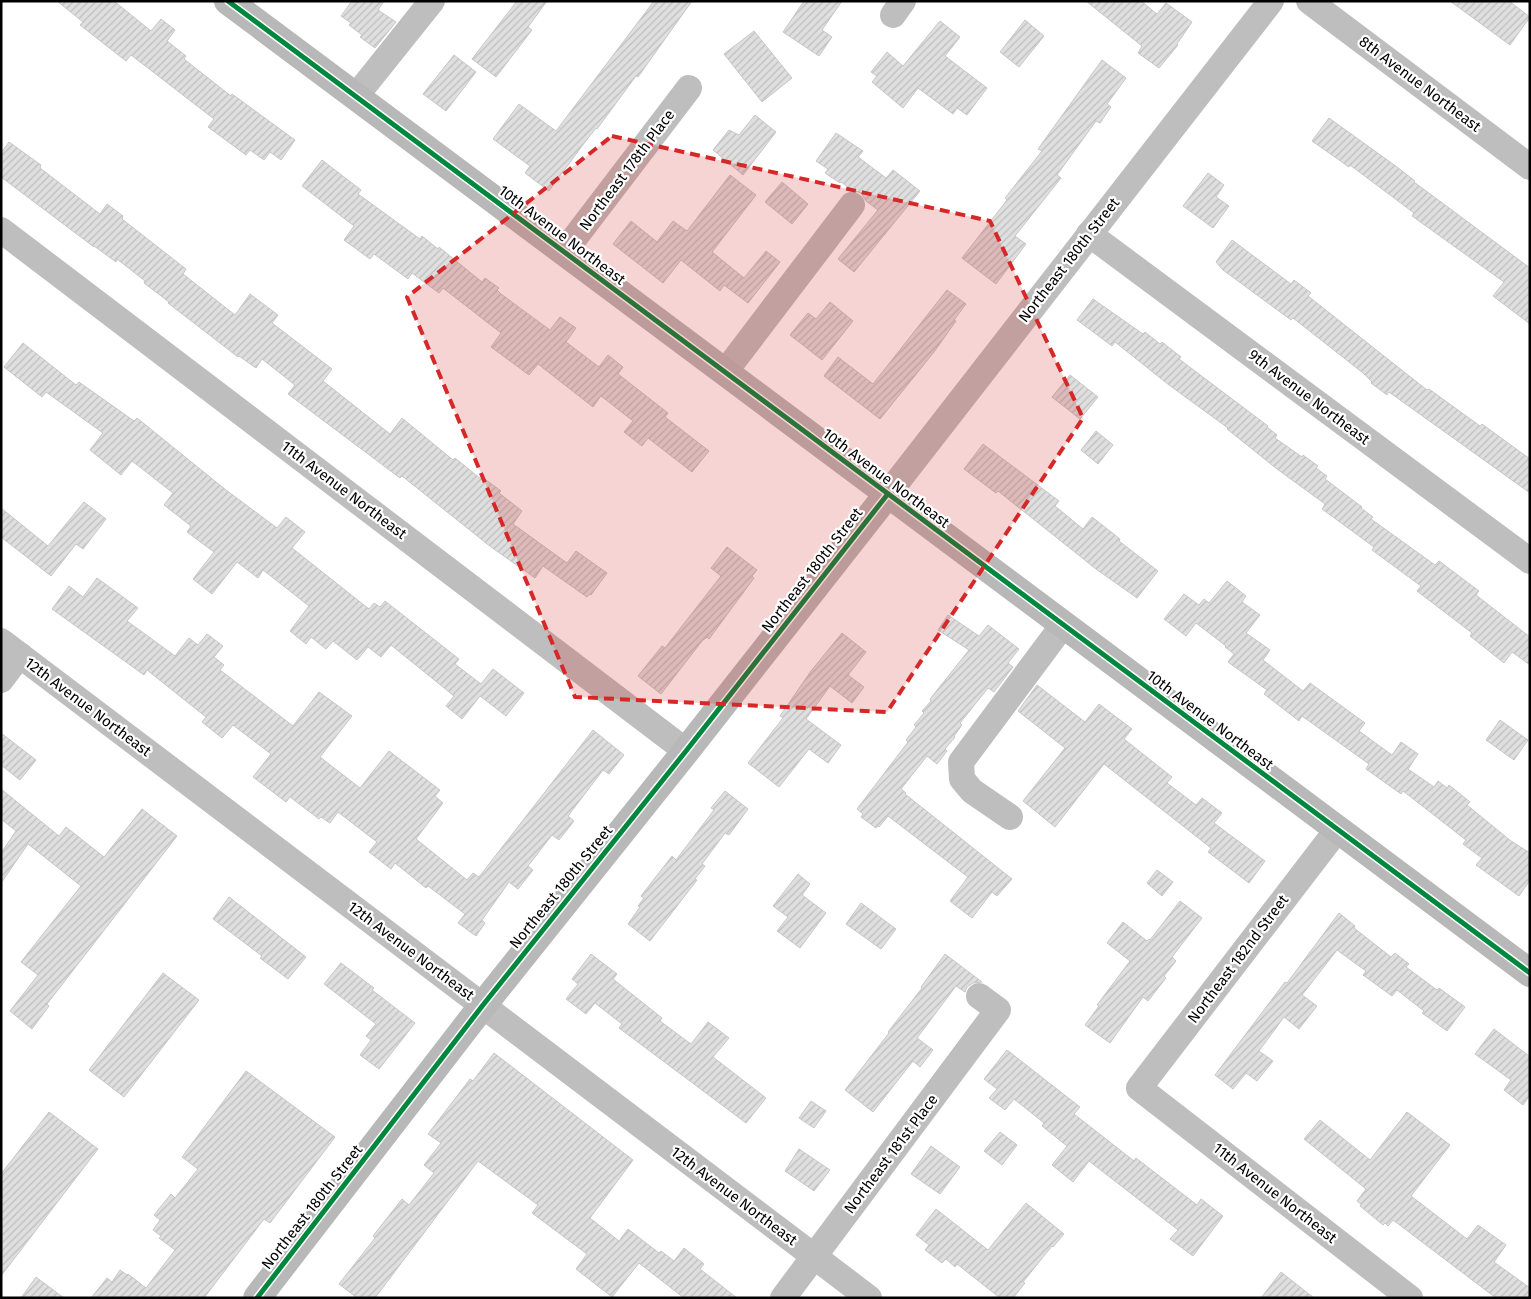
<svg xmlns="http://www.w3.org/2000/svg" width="1531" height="1299" viewBox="0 0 1531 1299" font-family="'Fira Sans',sans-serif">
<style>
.building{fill:url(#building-hatch);stroke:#c7c7c7}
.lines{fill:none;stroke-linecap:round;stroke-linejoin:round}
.street{stroke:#bebebe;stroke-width:26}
.secondary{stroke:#b8b8b8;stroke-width:28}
.cycleway-casing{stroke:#fff;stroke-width:8}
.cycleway{stroke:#00873e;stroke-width:5}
.marked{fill:#d62828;fill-opacity:0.2;stroke:#d62828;stroke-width:4;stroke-dasharray:10 6;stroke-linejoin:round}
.labels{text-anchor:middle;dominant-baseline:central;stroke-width:4.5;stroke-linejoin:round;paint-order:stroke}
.street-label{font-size:15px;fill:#000;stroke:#fff}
</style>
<defs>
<pattern id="building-hatch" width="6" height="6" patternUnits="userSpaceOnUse" patternTransform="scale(1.25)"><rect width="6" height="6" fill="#dfdfdf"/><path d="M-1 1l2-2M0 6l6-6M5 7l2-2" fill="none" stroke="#bebebe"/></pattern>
</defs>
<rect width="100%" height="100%" fill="#fff"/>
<g class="building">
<path d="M57,1H114L151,31L161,19L175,30L167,41L186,56L184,59L231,96L232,94L295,140L281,160L270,152L264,160L250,150L246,155L208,127L214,119L131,55L126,61L80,25L83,22Z"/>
<path d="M352,1H384L378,10L396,22L375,48L360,37L362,35L349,25L351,23L341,16Z"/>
<path d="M517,1H547L528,27L532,30L496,77L472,59Z"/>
<path d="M654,1H692L638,77L636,76L597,129L596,128L582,146L549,191L525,173L530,166L493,139L519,104L556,131Z"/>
<path d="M804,1H842L822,30L832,37L819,56L783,32Z"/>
<path d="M1086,1H1141L1157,14L1166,3L1192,22L1177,44L1178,45L1159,68L1138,53L1142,46Z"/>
<path d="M1450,1H1509L1530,17L1510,45Z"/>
<path d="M1025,20L1044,36L1019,67L1000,52Z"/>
<path d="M940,21L960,37L945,56L987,88L967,115L957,108L953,114L918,88L903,108L872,82L877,76L871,72L887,52L903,66Z"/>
<path d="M754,31L792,78L762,102L724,54Z"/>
<path d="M454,55L476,72L446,111L423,94Z"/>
<path d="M1102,60L1126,78L1107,104L1111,107L1100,123L1096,121L1057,175L1061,178L1015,236L1026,244L996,284L962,258L1007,200L1005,198L1042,151L1038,149Z"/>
<path d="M755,115L776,132L743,175L713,150L729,130L739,135Z"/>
<path d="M1329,118L1397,167L1415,181L1414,182L1530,268V324L1493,296L1504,282L1412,216L1414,213L1350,165L1349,167L1312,141Z"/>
<path d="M836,133L863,151L858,157L886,178L893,170L920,191L854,272L838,259L878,210L866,201L861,193L852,190L841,182L840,183L825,173L828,169L816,161Z"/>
<path d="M9,142L41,165L40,168L100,214L107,204L123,216L122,219L186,269L183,274L235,315L250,294L278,315L272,323L332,369L323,381L390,434L402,418L453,460L455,458L481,479L482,477L501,491L499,493L522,511L513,524L567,563L576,551L607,573L591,595L590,594L587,597L543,566L535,578L491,547L402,476L400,478L288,394L295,385L262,359L256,368L239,356L238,357L168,303L169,302L144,283L145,281L117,259L116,262L94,246V247L1,177V153Z"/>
<path d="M322,160L361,190L358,194L420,239L422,236L438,249L439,247L482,282L485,278L499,288L497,290L501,294L550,330L560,317L576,328L566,342L599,367L608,355L623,367L618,374L668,413L665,417L709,451L692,472L648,438L642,446L624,432L633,421L601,396L593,407L538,364L529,375L491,347L501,333L443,288L439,293L412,273L408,279L374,254L370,259L344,240L354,226L302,186Z"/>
<path d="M1208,173L1224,185L1216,197L1229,206L1213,228L1183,206Z"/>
<path d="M730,175L756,195L712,252L744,278L766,251L780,262L748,303L724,285L720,291L681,260L663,283L613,244L631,221L657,242L673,221L687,231Z"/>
<path d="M782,182L808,204L792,224L765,202Z"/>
<path d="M1232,240L1291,284L1294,280L1311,293L1308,296L1427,390L1429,389L1480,426L1482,424L1530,459V493L1389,392L1387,395L1371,383L1372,382L1363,373L1293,318L1291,320L1223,270L1216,262Z"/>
<path d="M947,290L966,304L954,320L956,321L934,352L880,419L824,376L838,357L873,384Z"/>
<path d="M1093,299L1143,334L1145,332L1160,344L1162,342L1181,357L1179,359L1268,426L1267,427L1277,435L1275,438L1302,457L1303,455L1318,466L1316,468L1327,476L1325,479L1362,507L1361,508L1373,517L1371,519L1435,565L1439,561L1479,591L1476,595L1530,637V665L1512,652L1504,663L1470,636L1472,633L1417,591L1421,586L1372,550L1374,547L1322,509L1325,504L1277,469L1227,429L1228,428L1169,385L1115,342L1112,346L1077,320Z"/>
<path d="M830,302L853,321L822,360L790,335L808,313L816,319Z"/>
<path d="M23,343L76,385L79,382L134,421L137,418L226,490L277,528L286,517L305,532L292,548L369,609L374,603L380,607L385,601L459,659L455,664L481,684L493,669L524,693L506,716L480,696L462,719L446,706L454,696L391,645L381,657L368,647L357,660L333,641L326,649L311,637L306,644L290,631L309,606L263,570L258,578L237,562L212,594L193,579L214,552L187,532L191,526L164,505L173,493L132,461L121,475L90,450L103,433L46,392L42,397L4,367Z"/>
<path d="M1070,375L1098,397L1080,419L1052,397Z"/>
<path d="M1096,431L1113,445L1098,464L1081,450Z"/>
<path d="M983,444L1059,501L1055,506L1083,529L1092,517L1120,539L1119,541L1158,571L1137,598L1096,569L998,491L996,493L964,469Z"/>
<path d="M84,502L106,519L83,549L76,544L51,576L1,537V508L48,546Z"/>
<path d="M727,547L757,570L752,576L754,578L709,639L707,637L702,641L661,694L638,676L662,646L665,648L721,576L711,568Z"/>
<path d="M97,578L138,608L127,621L175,656L189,638L198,645L207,634L223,646L214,657L224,665L220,670L293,726L319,692L352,716L320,757L360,788L389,751L440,790L435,796L443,803L416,839L467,880L473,873L479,877L593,730L624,755L609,774L603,770L568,816L574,821L559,840L552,835L528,866L533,870L518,889L509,882L482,920L485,923L476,936L458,923L465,914L428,886L426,888L395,863L391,869L369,852L377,842L338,812L330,823L321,817L319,819L290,797L286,802L253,777L271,754L233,725L222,738L202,722L206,717L147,670L144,675L52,609L69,586L83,597Z"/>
<path d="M1227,581L1246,596L1242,602L1260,615L1246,633L1270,650L1263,660L1303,691L1310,683L1365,723L1359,731L1392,755L1401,742L1418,754L1408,769L1434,787L1438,781L1447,788L1449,785L1470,802L1467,805L1511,841L1530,853V880L1519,896L1476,865L1482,858L1463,844L1466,840L1403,791L1401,794L1366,769L1369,764L1302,716L1299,721L1264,694L1267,690L1228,662L1234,654L1225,647L1226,646L1196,623L1186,636L1164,619L1184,594L1199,605L1204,599L1209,603Z"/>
<path d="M948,615L979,636L988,625L1019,649L1008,663L1013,667L994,692L988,688L960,723L962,725L954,736L955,737L945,749L947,751L937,764L927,756L901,789L906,793L905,794L1012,879L997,896L992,892L972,918L950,901L968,877L888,816L879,827L877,826L876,828L861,817L863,814L857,809L908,742L906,740L916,727L914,725L924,713L922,711L931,701L930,699L969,650L938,630Z"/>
<path d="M842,633L866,652L848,675L864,687L852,703L830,686L806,719L841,745L828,763L809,749L779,787L748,763L783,718L780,716L811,671Z"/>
<path d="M1037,685L1085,722L1099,704L1132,729L1124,739L1172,777L1167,783L1196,805L1202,798L1222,813L1214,823L1265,861L1249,883L1208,852L1211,848L1104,764L1055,827L1023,801L1065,748L1018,711Z"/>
<path d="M1500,720L1528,740L1514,760L1486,740Z"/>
<path d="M1,733L36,760L20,780L1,765Z"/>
<path d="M1,789L59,836L66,827L104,857L142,809L177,836L47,1004L49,1006L32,1029L10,1011L38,975L21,962L81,886L28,844L1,883V853L16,831L1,819Z"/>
<path d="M725,791L748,809L729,835L725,833L702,864L705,866L695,879L697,880L650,941L628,924L640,907L638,906L644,898L641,896L672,856L676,860L714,810L711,808Z"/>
<path d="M1157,870L1173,882L1162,896L1147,883Z"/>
<path d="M798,874L810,884L802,895L826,913L800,948L777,931L788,917L773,906Z"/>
<path d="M229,897L306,957L288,979L260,958L262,956L213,919Z"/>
<path d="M1180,901L1202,918L1172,957L1176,961L1164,976L1166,978L1148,1001L1143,997L1110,1043L1085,1025L1099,1006L1097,1005L1130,961L1107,943L1123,922L1147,941L1149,939L1150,940Z"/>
<path d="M861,903L896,929L881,949L846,924Z"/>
<path d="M1339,913L1355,926L1354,928L1391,957L1395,953L1409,964L1406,967L1437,990L1439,988L1465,1007L1447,1031L1422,1013L1424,1011L1397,990L1392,996L1363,975L1366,971L1337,950L1302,995L1317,1006L1299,1029L1284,1017L1259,1051L1273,1061L1257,1081L1246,1073L1233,1089L1215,1075L1285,982L1287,983Z"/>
<path d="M591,954L617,974L613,979L662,1018L660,1021L691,1044L708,1022L729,1038L713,1057L766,1098L746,1123L619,1028L622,1024L595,1003L586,1014L566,999L578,984L572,979Z"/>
<path d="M945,954L982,982L973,983L967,987L965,992L956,986L917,1038L933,1050L920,1067L913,1061L873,1112L845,1090L889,1033L888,1032L922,988L921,987Z"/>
<path d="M341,963L374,988L372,990L415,1023L379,1069L360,1055L371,1040L366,1036L376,1024L324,984Z"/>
<path d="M163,973L199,1000L124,1097L89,1070Z"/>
<path d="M1494,1029L1529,1056L1530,1055V1095L1523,1105L1504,1090L1511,1080L1475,1054Z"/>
<path d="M1007,1050L1080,1107L1074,1114L1134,1161L1136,1158L1197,1205L1201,1199L1223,1216L1193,1256L1170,1239L1178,1230L1089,1161L1073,1182L1052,1165L1067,1146L1042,1126L1044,1123L1014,1099L1005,1110L989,1098L997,1089L984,1079Z"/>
<path d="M494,1053L633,1160L590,1218L619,1241L628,1229L659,1253L661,1251L674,1261L684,1248L704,1264L700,1269L737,1298H684L639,1263L612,1297L576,1269L587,1254L532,1213L538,1205L478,1161L375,1298H357L339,1284L375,1238L373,1236L402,1199L409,1205L434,1173L424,1165L441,1143L428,1134L470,1079L473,1081Z"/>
<path d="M246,1071L335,1137L270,1223L264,1219L204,1298H91L107,1278L112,1282L120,1270L127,1275L128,1274L146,1288L175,1250L159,1238L161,1236L153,1230L160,1220L154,1215L171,1194L175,1198L198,1169L182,1157Z"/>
<path d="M811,1101L826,1111L814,1128L799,1118Z"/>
<path d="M49,1112L98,1149L1,1276V1174Z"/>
<path d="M1407,1112L1450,1145L1411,1196L1467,1239L1478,1225L1506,1245L1494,1262L1530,1288V1298H1496L1393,1220L1388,1226L1385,1223L1383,1225L1360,1206L1361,1204L1357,1201L1366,1189L1304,1139L1320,1120L1370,1160Z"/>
<path d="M1000,1132L1017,1145L1002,1165L984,1151Z"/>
<path d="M931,1146L960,1167L940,1194L911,1174Z"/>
<path d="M799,1149L830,1170L814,1191L785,1171Z"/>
<path d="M1026,1203L1064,1234L1053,1247L1052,1246L1023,1282L1025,1283L1013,1298H1000L957,1264L955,1267L946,1259L942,1263L925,1250L929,1245L916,1235L936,1209L988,1250Z"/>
<path d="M1281,1272L1314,1298H1261Z"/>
<path d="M36,1277L64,1298H21Z"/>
</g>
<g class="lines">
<g class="street">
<path d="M1309,1L1530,167"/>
<path d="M893,15L903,1"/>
<path d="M356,96L432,1"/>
<path d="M1,230L686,751"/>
<path d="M1089,234L1530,561"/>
<path d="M564,252L689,88"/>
<path d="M725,372L852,205"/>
<path d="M887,495L1271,1"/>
<path d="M1,641L869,1298"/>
<path d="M1,680L20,655"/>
<path d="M1010,817L972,791L962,779L961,762L1063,625"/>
<path d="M1337,830L1139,1088L1410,1298"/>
<path d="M783,1298L998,1010L979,996"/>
</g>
<g class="secondary">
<path d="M228,1L1530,973"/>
<path d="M257,1298L483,1005L686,751L887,495"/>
</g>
<defs>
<g id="cycleway">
<path d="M228,1L1530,973"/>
<path d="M257,1298L483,1005L686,751L887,495"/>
</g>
</defs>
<use href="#cycleway" class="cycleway-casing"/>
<use href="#cycleway" class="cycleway"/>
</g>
<path class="marked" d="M612,136L990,221L1083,418L887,712L575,697L407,297Z"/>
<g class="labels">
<g class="street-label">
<text transform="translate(1420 84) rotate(37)">8th Avenue Northeast</text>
<text transform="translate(627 170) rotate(-53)">Northeast 178th Place</text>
<text transform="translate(562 235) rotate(37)">10th Avenue Northeast</text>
<text transform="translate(1069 260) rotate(-52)">Northeast 180th Street</text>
<text transform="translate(1309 397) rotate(37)">9th Avenue Northeast</text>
<text transform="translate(886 478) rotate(37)">10th Avenue Northeast</text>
<text transform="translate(344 490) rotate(37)">11th Avenue Northeast</text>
<text transform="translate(812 570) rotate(-52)">Northeast 180th Street</text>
<text transform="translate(88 707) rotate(37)">12th Avenue Northeast</text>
<text transform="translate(1210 720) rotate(37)">10th Avenue Northeast</text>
<text transform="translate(561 887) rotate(-51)">Northeast 180th Street</text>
<text transform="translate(411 951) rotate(37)">12th Avenue Northeast</text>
<text transform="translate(1238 959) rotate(-53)">Northeast 182nd Street</text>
<text transform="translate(891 1154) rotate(-53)">Northeast 181st Place</text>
<text transform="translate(1275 1193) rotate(38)">11th Avenue Northeast</text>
<text transform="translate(734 1196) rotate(37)">12th Avenue Northeast</text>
<text transform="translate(312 1207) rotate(-52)">Northeast 180th Street</text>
</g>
</g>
<rect width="1531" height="1299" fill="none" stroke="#000000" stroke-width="5"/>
</svg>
